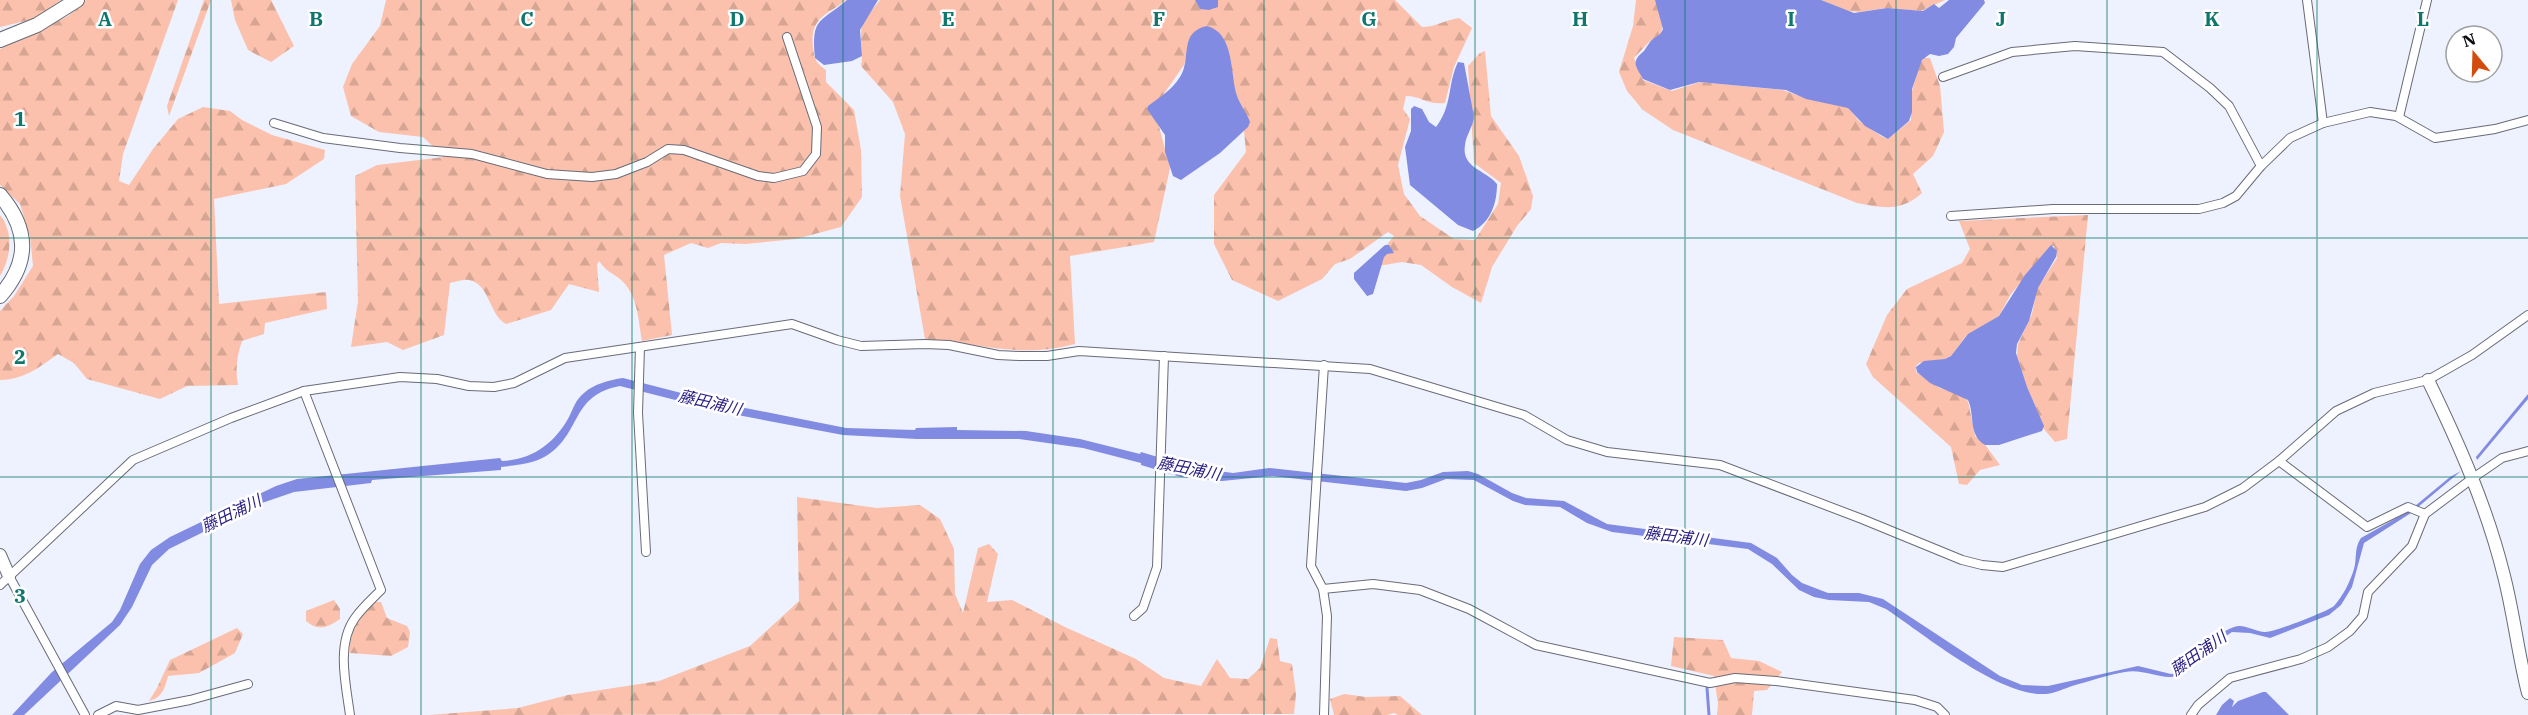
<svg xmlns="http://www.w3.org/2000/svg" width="2528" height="715" viewBox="0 0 2528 715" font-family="'IBM Plex Serif','Noto Sans JP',serif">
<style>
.forest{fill:url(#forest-firs)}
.water{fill:#818be1}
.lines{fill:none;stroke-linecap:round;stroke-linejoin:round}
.stream{stroke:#818be1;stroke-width:3}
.street-casing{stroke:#696b77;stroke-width:10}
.secondary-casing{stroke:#696b77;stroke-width:14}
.primary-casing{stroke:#696b77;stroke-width:16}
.street{stroke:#fff;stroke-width:8}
.secondary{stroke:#fff;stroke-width:12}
.primary{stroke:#fff;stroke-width:14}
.grid{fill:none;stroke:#0f766e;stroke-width:1.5;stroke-opacity:0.55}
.labels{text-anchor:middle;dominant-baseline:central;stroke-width:5;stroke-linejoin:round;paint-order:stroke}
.water-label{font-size:16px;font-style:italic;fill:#271d81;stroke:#fff}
.grid-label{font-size:20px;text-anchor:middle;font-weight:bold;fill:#0f766e;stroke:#fff;stroke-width:5;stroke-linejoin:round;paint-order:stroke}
</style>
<defs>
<pattern id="forest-firs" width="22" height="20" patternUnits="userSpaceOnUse" patternTransform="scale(1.5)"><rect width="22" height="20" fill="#fbc1ac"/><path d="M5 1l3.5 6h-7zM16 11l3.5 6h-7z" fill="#d6a593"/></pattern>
</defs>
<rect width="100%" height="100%" fill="#eef1fe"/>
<g class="forest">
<path d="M0,0H61L34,19L0,27Z"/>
<path d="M86,0H178L123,154L119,181L129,185L153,149L178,119L203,107L230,111L242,120L272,135L325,150L324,159L286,184L214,199L219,304L326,292L327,309L265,323L264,334L242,341C237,355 235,370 238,385L187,386L160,399L87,379L74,363L58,354C40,367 23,380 0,380V311L14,296L33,266L30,236L20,204L0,185V49L68,16Z"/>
<path d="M204,0H211L169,116L167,106Z"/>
<path d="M231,0H271L294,46L271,62L248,50L235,20Z"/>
<path d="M386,0H846C826,16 810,17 813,47C814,59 816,63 826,70V82L854,110L861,150L862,197L841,227L796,239L745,244L721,243L708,248L691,243L664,255L672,335L642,341C638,319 638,294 620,279C610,271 608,273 599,261L597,265L599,292L569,284L551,310L506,324C489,315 490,284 469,280C464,279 455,282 450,283L444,335L403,350L387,342L351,347L358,301L355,176L377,165L444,157L423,137L379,132L351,116L343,87L352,64L380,26Z"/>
<path d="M880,0H1395L1422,27C1435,27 1445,20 1459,18L1472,28L1454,67L1445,103C1426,105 1422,96 1406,96L1403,109L1410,119L1398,165L1404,194L1420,216L1454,239L1475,240L1498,204L1501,183L1474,163L1468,66L1480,53L1485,51L1491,116L1519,156L1533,196L1531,209L1517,226L1492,267L1481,303L1452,287L1421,265L1402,262L1378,266L1381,252L1394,236L1388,232L1350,259L1335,264L1322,279L1278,301L1232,280L1214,244V195L1246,152L1243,120L1191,37L1184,65L1154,108L1170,168L1154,242L1070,256L1075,344C1017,359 982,343 925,339L900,196L905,134L893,102L861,66C864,52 858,36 863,23C867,15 874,8 880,0Z"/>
<path d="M1636,0H1656L1663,25L1660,36L1650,41L1634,58L1643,80L1672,91L1700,82L1783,90L1802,97L1848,107L1859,121L1881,136L1888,139L1911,120V95L1919,65L1924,58H1930L1940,86L1944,132L1933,156L1913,174L1922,193C1901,212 1883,208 1857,203L1673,130L1643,110L1627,91L1619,72L1633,26Z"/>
<path d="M1821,0H1945L1921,11L1886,8L1860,12L1846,11Z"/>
<path d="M0,215C14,233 11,258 0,276Z"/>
<path d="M2088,215L2067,439L2055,442L2043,428L2042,422L2024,381L2017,357L2018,344L2032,314L2037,289L2057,258L2054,246H2051L2011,294L1999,316L1966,336L1952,355L1946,359L1919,363L1916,366V372L1940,388L1961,394L1968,401L1975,436L1986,446L2000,465L1980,470L1967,485L1959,484L1951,447L1873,377L1866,364L1887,315L1907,289L1962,263L1970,249L1959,221Z"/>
<path d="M797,497L877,508L920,505L940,519L954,549L955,594L963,613L978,548L989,544L998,554L987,602L1012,600L1065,627L1136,659L1164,678L1201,686L1217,659L1230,678L1248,679L1260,668L1270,638L1277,639L1280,661L1292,664L1296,694L1294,714L429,715L518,708L568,695L659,681L750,646L799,601Z"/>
<path d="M334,600L340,609V619C328,627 319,632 306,621V611Z"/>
<path d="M373,602H381L387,618L407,626L410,632L408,647L391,656L350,653C349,631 360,618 373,602Z"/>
<path d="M237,628L243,634L235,653L199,673L168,676C165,688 162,698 149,701L157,688L170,660Z"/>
<path d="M1674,637L1723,640L1731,658L1759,661L1782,672L1767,690L1754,691L1752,715H1717L1718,704L1714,676L1671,666Z"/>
<path d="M1344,694L1366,697L1400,696L1422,715H1398L1394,713L1387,715H1334L1330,699Z"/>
</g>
<g class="water">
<path d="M847,0H878L860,30L862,56L852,61L824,65L815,58C811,17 820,23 847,0Z"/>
<path d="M1195,0H1218V7L1209,10L1200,9Z"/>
<path d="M1655,0H1821L1854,13L1887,8L1923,11L1934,4L1939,8L1949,0H1984L1985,3L1956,38L1954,47L1948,54L1939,56L1930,54L1922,60L1912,89V112L1909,121L1888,139L1865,126L1848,108L1806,99L1786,90L1699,82L1670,90L1643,79C1635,65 1631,62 1644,51C1647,47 1649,42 1653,39C1658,35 1660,36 1663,29Z"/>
<path d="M1207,26C1235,33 1230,75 1237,96C1240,105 1247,113 1250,122L1248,127L1220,153L1181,180L1173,176L1165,152V135L1147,109L1148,106C1160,97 1172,90 1180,77C1192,59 1178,32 1207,26Z"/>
<path d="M1458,62L1464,63L1474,117C1473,127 1466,135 1465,145C1461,168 1486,170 1497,184C1497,203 1491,222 1473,231L1458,225L1410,185L1405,147L1411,131V109L1414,106L1422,109L1429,122L1436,127C1453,105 1447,85 1458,62Z"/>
<path d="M1385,245H1389L1394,253L1387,254L1384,257L1373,294L1367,296L1354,279V273Z"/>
<path d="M2051,245L2057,251L2056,257L2038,288L2029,321L2017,344L2016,353L2027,387L2044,426L2042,431L1999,445H1985C1968,435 1975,415 1968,400L1930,383L1917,372L1916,367L1924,361L1945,359L1951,356L1968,334L1999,316L2025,275Z"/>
<path d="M623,378L720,403L846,428L915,430L916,428L957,427V430L1026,431L1080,439L1140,454L1141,452L1181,464V466L1233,473L1269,468L1406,483L1421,480L1443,472L1468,471L1478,474L1512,493L1526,498L1564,501L1607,524L1751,543L1777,558L1792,575L1802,583L1828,593H1859L1883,599L2000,676L2022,685L2048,686L2138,666L2171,674L2176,673C2194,656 2211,636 2234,627C2244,623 2255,632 2265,632C2273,633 2328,611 2334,606C2343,596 2350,582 2354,569C2357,558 2354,548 2361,538L2409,511L2450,477L2461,471L2411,513L2364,543L2352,587L2341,605L2329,615L2270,638L2250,633L2232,632L2213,645L2184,674C2164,683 2146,668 2125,672C2107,675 2090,681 2072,686C2063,689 2056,693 2046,694C2000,697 1925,635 1886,609L1869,602L1829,600L1814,597L1799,590L1772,564L1748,549L1612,532L1587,523L1560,507L1525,505L1513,501L1474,480L1446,479L1422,488L1406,491L1272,476L1222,481L1181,477L1141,465V463L1083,448L1019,439H917L843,435L727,413L620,386C570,395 582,434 546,456C533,464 516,465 501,467V470L372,480L371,483L294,492L262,503L169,549L152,565L132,607L120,625L24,715H12L52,672L112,622L120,610L140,564L151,550L170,537L276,486L297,479L500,458L502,461C532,460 555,443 569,417C573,409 576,399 584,393C594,384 609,380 623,378Z"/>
<path d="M2528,394V399L2477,460L2476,457Z"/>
<path d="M2263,692H2266L2289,715H2216L2222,705L2230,698L2234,701L2232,707L2238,701Z"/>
</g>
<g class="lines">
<path class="stream" d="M1707,688L1709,715"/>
<defs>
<g id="street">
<path d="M2307,0L2323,123"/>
<path d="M1943,77L2012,52L2075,46L2163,52L2210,88L2229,106L2261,166"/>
<path d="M2399,117L2427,0"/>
<path d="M274,123L323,138L400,148L472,154L547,174L592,177L616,174L647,162L668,149L684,150L758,176L774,178L803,171L816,154L817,127L787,37"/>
<path d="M1951,216L2053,209H2199L2223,203L2236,196L2261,166L2290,138L2323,123L2370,112L2396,116L2435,138L2495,129L2528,120"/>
<path d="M640,347L638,413L646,552"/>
<path d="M1324,365L1311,566L1323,589L1327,616L1324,715"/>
<path d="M304,391L381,590C372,599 362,608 355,618C336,644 346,685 350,715"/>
<path d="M2279,461L2367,527L2408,507L2425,514"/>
<path d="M9,576L85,715"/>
<path d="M0,585L133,460L231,418L304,391L400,377L437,379L469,386L494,387L514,383L565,358L792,324L837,340L861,346L925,344L949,345L998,355L1019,356H1047L1079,351L1370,369L1524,415L1567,440L1607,452L1720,465L1862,519L1962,560L1982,565L2003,567L2205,507L2243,488L2279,461L2336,411L2374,393L2428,380L2472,355L2528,315"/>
<path d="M1323,589L1373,584L1420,590L1469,609L1536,645L1710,683L1735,678L1776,681L1915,700L1937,707L1945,715"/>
<path d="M1134,616L1143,608L1157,567L1164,356"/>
<path d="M98,715L116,706L138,710L190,700L248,684"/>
<path d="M2191,715L2198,705L2230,678L2301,659L2328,647L2350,631L2363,616L2368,592L2412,546L2425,514L2473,478L2502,458L2528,451"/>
</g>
<g id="secondary">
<path d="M2428,380C2459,444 2487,507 2504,576C2514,615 2518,654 2528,693"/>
<path d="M0,555L9,576"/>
</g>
<g id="primary">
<path d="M0,40L37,25L77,0"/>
<path d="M0,195C29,229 30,262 0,296"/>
</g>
</defs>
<use href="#street" class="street-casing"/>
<use href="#secondary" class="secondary-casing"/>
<use href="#primary" class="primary-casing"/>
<use href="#street" class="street"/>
<use href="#secondary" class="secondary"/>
<use href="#primary" class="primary"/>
</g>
<path class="grid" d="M211,0V715M421,0V715M632,0V715M843,0V715M1053,0V715M1264,0V715M1475,0V715M1685,0V715M1896,0V715M2107,0V715M2317,0V715M0,238H2528M0,477H2528"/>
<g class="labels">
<g class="water-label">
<text transform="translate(710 402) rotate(13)">藤田浦川</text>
<text transform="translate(1189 468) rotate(11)">藤田浦川</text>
<text transform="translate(231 513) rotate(-26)">藤田浦川</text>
<text transform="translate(1676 536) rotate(7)">藤田浦川</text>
<text transform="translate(2198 653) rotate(-35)">藤田浦川</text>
</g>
</g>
<g class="grid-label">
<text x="105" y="26">A</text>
<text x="316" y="26">B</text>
<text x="527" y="26">C</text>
<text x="737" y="26">D</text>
<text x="948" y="26">E</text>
<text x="1159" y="26">F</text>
<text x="1369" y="26">G</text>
<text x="1580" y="26">H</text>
<text x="1791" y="26">I</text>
<text x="2001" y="26">J</text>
<text x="2212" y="26">K</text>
<text x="2423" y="26">L</text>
<text x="20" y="126">1</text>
<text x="20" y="364">2</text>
<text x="20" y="603">3</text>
</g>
<g transform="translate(2474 54) rotate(341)"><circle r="28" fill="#ffffff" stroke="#9e9fa0" stroke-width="1.5"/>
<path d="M0-4.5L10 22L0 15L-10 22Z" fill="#d24d0d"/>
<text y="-9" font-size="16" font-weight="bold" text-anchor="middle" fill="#0d0e12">N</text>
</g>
</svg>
